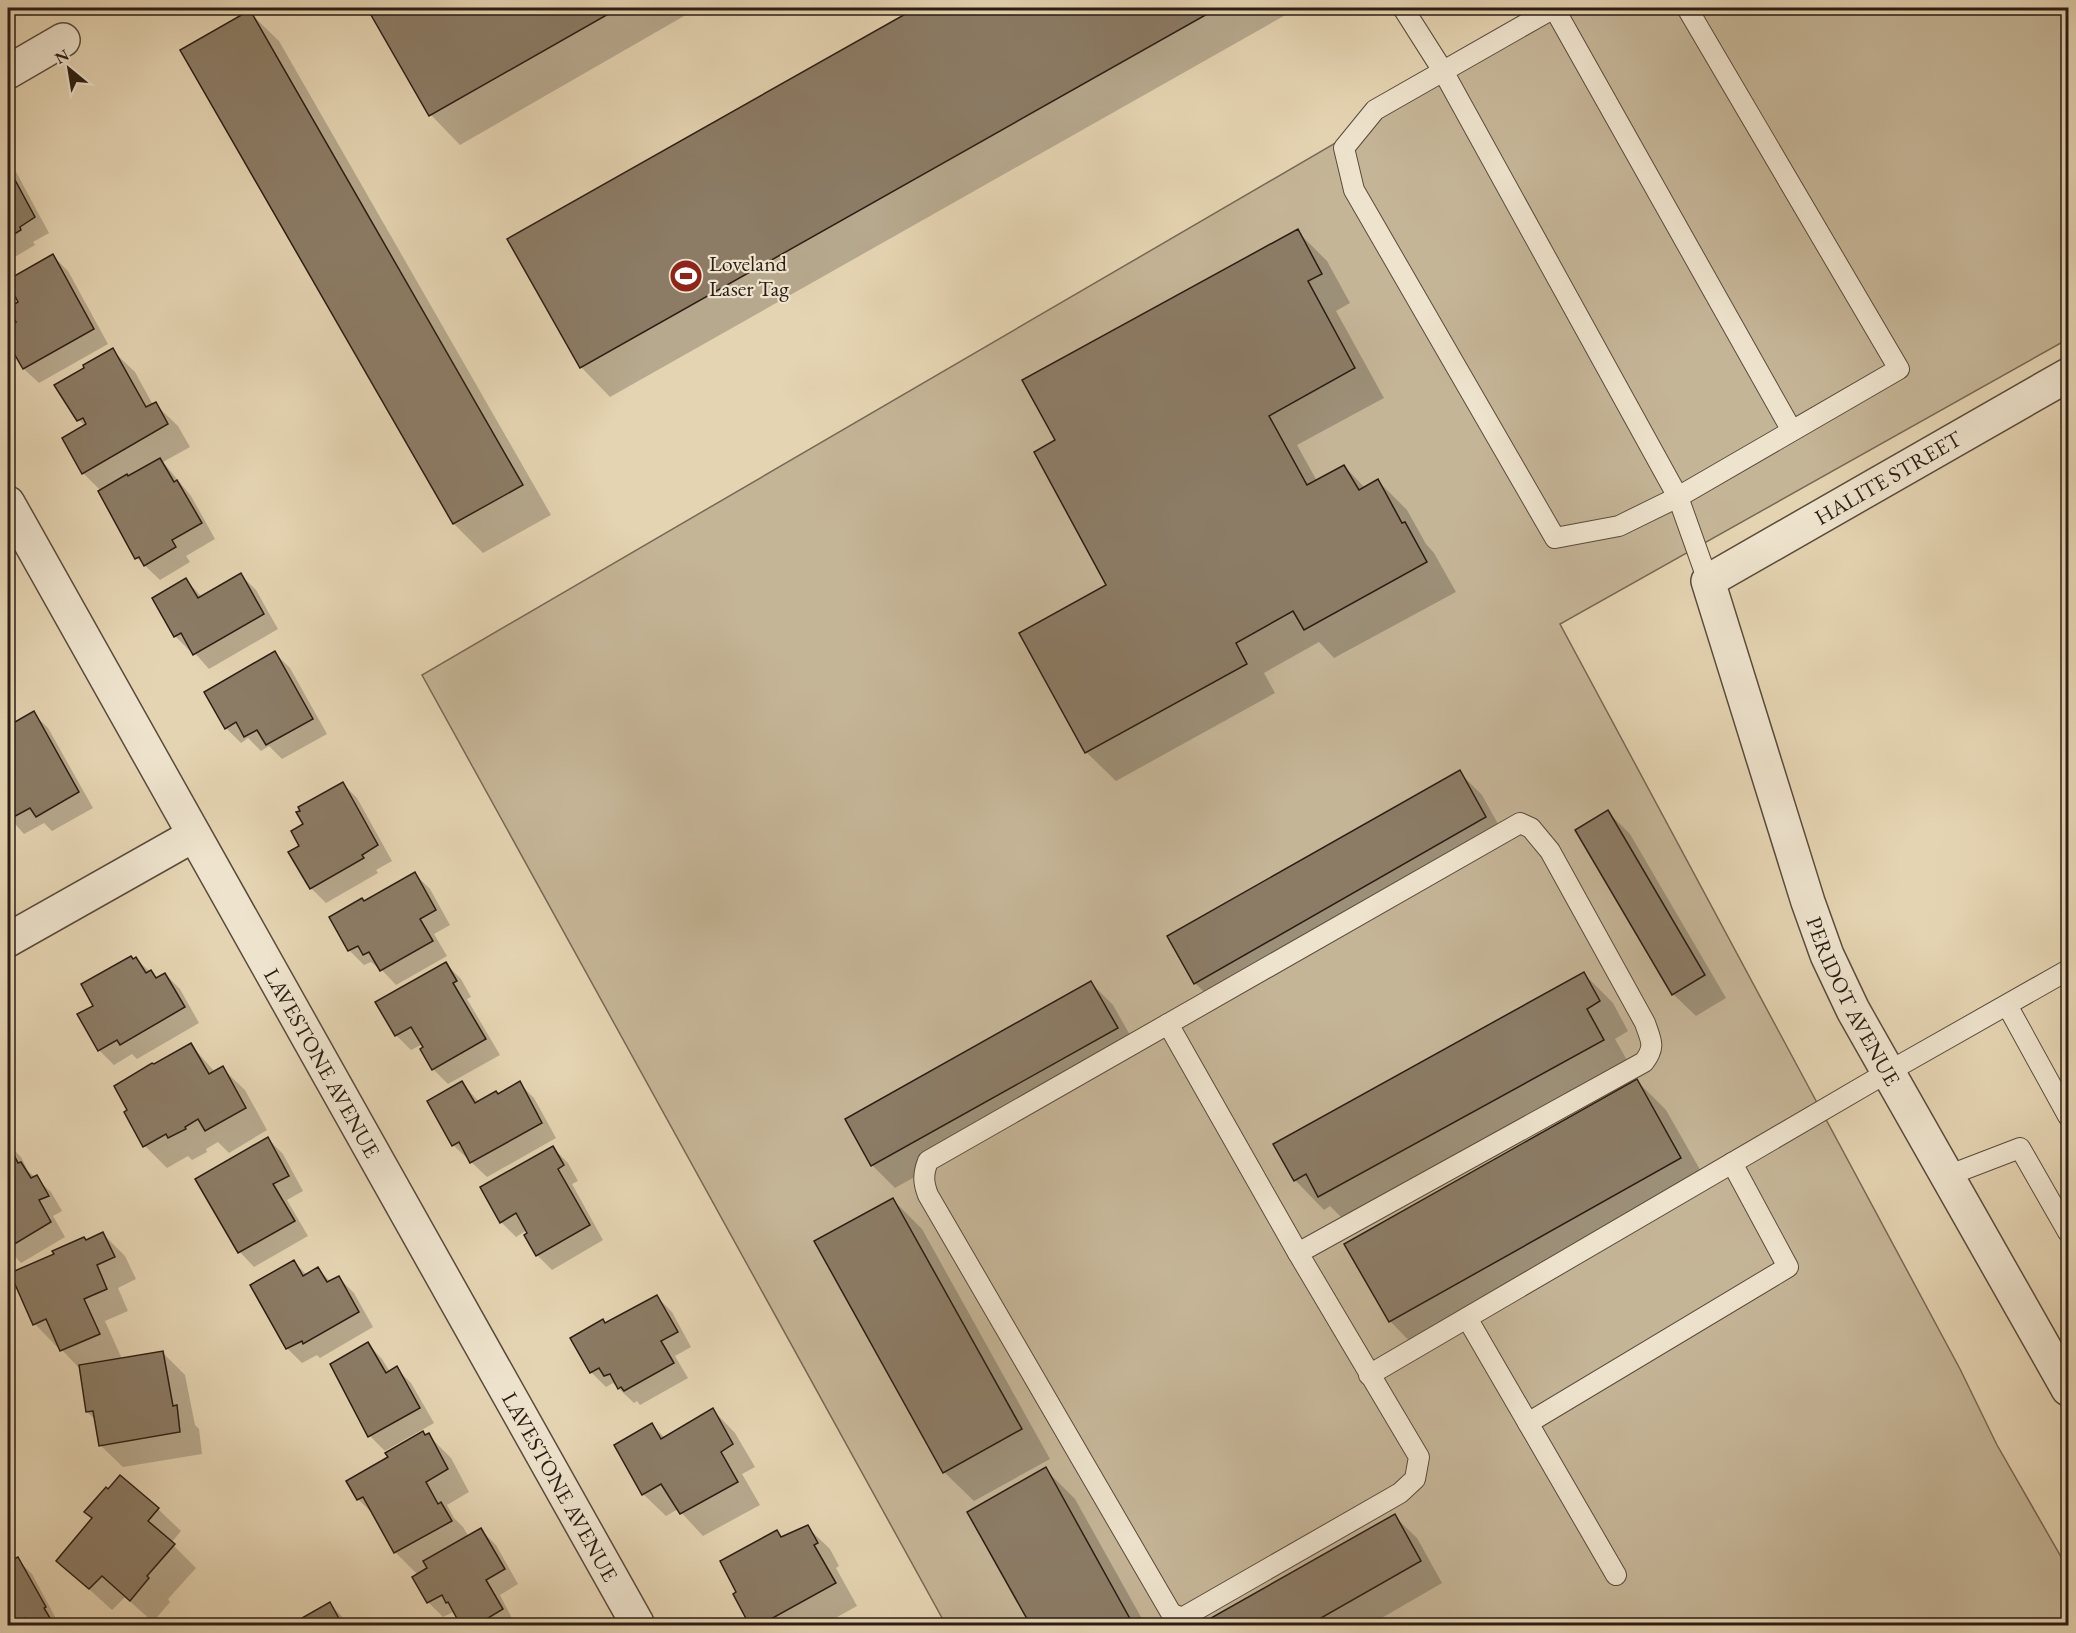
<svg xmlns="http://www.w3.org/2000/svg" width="2076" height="1633" viewBox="0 0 2076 1633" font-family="'EB Garamond',serif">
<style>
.green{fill:#c5b597;stroke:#786955;stroke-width:1.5}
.shadow{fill:#0003}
.building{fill:#8c7c66;stroke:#2b1d13;stroke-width:1.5}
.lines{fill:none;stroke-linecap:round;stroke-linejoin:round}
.service-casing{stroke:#5a4b3b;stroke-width:22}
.minor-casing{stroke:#5a4b3b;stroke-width:36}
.service{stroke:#eee3cd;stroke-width:20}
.minor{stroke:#eee3cd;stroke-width:33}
.labels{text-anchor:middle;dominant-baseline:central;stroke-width:4.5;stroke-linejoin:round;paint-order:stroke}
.poi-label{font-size:22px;fill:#2b1d13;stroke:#eee3cd;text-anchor:start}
.street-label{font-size:22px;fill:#2b1d13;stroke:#eee3cd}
</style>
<rect width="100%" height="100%" fill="#e5d4b2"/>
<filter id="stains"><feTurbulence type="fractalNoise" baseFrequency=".00333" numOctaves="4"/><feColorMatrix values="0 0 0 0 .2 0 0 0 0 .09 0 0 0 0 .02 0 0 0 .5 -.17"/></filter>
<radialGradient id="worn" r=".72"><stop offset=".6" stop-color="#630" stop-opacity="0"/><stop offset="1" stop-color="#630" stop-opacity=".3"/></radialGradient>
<path class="green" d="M1567,8H2068V339L1560,624L1960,1369L1997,1445L2068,1569V1624L946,1625L422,675Z"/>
<g class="shadow">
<path d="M369,8H698L460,145L431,115Z"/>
<path d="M919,8H1298L610,397L581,367L509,240Z"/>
<path d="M249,12L279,41L551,515L483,553L454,524Z"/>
<path d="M8,163L15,170L49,233L33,242L35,245L8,261Z"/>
<path d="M1297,231L1327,261L1350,303L1336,311L1384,398L1297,445L1317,481L1344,466L1365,488L1378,481L1407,510L1426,544L1434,553L1456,592L1334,658L1319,642L1264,673L1275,693L1116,781L1086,752L1108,585L1057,441Z"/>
<path d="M53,256L68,271L108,344L39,383L24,369L8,340V329L18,323L20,303Z"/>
<path d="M112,350L135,372L153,405L155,404L178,426L190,447L163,462L191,496L215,539L186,556L190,562L160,580L137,558L101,491L83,473L85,426L79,420L86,368Z"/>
<path d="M241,575L256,590L278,629L209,669L192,650L190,651L175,636L186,580L202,597Z"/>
<path d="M275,653L290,668L327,734L282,759L269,746L261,751L248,738L241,743L226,728Z"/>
<path d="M8,668L16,683L8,687Z"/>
<path d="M33,713L48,728L93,808L52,831L44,823L24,834L8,816V728Z"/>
<path d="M1459,772L1482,795L1507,840L1217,1005L1195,983Z"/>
<path d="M342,783L357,798L392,861L376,870L378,873L326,903L311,888L302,846L305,824Z"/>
<path d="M1608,812L1630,834L1726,998L1696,1016L1673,994Z"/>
<path d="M415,874L430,889L450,925L434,934L447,956L396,985L380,968L379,969L371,962L364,965L349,950Z"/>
<path d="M136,959L158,979L165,974L180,989L199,1023L137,1059L132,1054L114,1065L99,1050L95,1006Z"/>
<path d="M446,964L461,979L471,997L467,999L500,1055L448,1084L433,1069L423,1044L411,1050L396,1035L377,1002Z"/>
<path d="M1584,974L1613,1003L1628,1031L1615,1039L1632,1069L1349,1225L1330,1206L1324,1210L1295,1180Z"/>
<path d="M1091,983L1113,1005L1139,1051L895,1188L872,1165Z"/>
<path d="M191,1045L215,1072L222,1068L245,1090L267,1130L229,1153L218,1142L206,1149L207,1152L192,1160L188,1156L167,1168L145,1146L154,1066Z"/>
<path d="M1637,1081L1666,1110L1710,1187L1419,1351L1390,1321Z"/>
<path d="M462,1083L479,1102L498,1096L519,1083L534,1098L556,1138L487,1177L453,1145Z"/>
<path d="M268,1139L283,1154L303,1191L287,1200L308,1236L254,1267L240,1252Z"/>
<path d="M8,1144L21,1157L28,1171L51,1192L62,1211L53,1216L65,1237L21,1263L8,1249Z"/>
<path d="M553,1148L568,1163L578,1181L572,1184L603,1240L552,1270L537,1255L527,1230L516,1237L501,1222Z"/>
<path d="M892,1199L922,1229L1050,1459L974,1501L944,1472Z"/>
<path d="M103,1234L125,1256L136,1279L118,1288L128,1311L105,1321L122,1359L162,1352L185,1375L195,1425L199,1429L202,1454L123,1467L100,1445L96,1420L87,1412L81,1370L62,1350L59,1345L57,1347L35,1324L86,1241Z"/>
<path d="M294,1262L307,1275L318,1269L331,1282L339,1278L354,1293L373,1327L320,1358L317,1355L302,1363L287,1348Z"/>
<path d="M657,1297L672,1312L691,1347L675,1356L688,1378L640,1405L637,1401L634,1403L613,1383L606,1387L591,1372L606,1325Z"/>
<path d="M368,1344L382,1359L390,1372L396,1368L411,1383L434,1423L385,1451L370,1436Z"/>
<path d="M713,1410L735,1433L755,1467L742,1474L760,1505L703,1536L678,1509L666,1516L643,1494L652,1425L665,1438Z"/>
<path d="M428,1435L451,1458L469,1492L447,1505L454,1518L463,1527L469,1537L481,1530L496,1545L518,1584L500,1595L516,1626H463L455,1611L443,1617L428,1602L418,1575L395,1552L376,1517L358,1499Z"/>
<path d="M1045,1469L1075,1499L1146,1626H1033Z"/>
<path d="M120,1477L158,1509L181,1531L171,1543L196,1568L168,1599L170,1602L153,1622L125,1597L112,1610L58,1561L94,1519L108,1491Z"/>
<path d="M1394,1516L1417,1538L1442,1583L1368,1626H1217Z"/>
<path d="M807,1527L830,1549L839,1566L836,1568L857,1606L821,1626H752L776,1531L783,1538Z"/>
<path d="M17,1559L32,1574L60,1626H8V1564Z"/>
<path d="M330,1604L351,1626H291Z"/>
</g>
<g class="building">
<path d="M367,8H619L429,116Z"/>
<path d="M916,8H1218L580,368L507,239Z"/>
<path d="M250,10L523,485L453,524L180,50Z"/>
<path d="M8,167L35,217L20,227L21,230L8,238Z"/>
<path d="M1298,229L1322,274L1308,281L1355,368L1269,416L1307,485L1344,465L1359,490L1378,479L1402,523L1405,522L1427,562L1304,630L1293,611L1236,643L1247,664L1085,753L1019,633L1106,585L1034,452L1055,440L1022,380Z"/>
<path d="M53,254L94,329L23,369L8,343V328L16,322L8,308L18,302L8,283L10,282L9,279Z"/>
<path d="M113,348L146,407L156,402L168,424L82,474L62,438L86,424L83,418L77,421L54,385L84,368L83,365Z"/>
<path d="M160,458L174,482L177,480L202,523L172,540L176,547L144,566L139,557L135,559L98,491L127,474L128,476Z"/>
<path d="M241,573L264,614L193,655L181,633L174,637L152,598L186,578L198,598Z"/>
<path d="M275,651L313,719L266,745L257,730L244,737L236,722L225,729L204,692Z"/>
<path d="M34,711L79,792L36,817L30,808L8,820V726Z"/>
<path d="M1460,770L1486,817L1194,984L1167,936Z"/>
<path d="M343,782L378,845L362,855L364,858L310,889L288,852L299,846L291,831L303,824L296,812L300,811L298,807Z"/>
<path d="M1608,810L1705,975L1672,995L1575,830Z"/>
<path d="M415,872L436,910L420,919L433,941L380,971L369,952L363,955L358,946L348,951L329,917L362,898L364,901Z"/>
<path d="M131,956L133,959L136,957L146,973L151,970L156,978L165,973L185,1007L120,1045L117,1040L98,1051L77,1014L93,1006L81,984Z"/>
<path d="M446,962L457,981L453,983L486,1039L432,1070L420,1049L423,1047L411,1027L395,1036L375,1002Z"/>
<path d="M1584,972L1600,1001L1587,1009L1604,1040L1318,1197L1306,1174L1294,1181L1273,1144Z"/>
<path d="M1091,981L1118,1028L871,1166L845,1119Z"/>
<path d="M191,1043L209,1074L223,1066L246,1108L205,1131L198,1119L185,1127L186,1129L168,1138L166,1134L143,1147L124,1112L127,1110L114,1086L152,1063L154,1064Z"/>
<path d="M1637,1079L1681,1158L1389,1322L1344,1244Z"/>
<path d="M462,1081L475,1103L496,1091L498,1094L520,1081L542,1123L470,1163L459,1142L452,1146L427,1101Z"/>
<path d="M268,1137L289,1176L273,1184L295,1221L238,1253L195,1179Z"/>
<path d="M8,1143L18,1163L21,1162L31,1178L37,1175L49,1196L39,1200L51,1222L8,1248Z"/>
<path d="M553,1146L564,1165L558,1169L590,1225L536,1256L524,1235L527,1233L516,1213L500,1223L480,1187Z"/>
<path d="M893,1198L1022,1429L943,1473L814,1241Z"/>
<path d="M103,1232L115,1257L97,1265L107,1289L84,1299L100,1334L60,1351L46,1319L33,1325L10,1273L54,1254L52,1251L84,1237L86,1240Z"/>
<path d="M294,1260L303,1276L318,1267L327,1282L339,1276L359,1312L303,1344L302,1341L286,1349L250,1285Z"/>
<path d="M657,1295L678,1332L661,1341L674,1363L624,1391L621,1387L618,1389L610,1374L604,1376L599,1368L590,1373L570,1338L603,1319L605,1323Z"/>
<path d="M368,1342L386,1373L397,1366L420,1408L368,1437L330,1364Z"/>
<path d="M163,1351L173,1406L177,1405L180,1432L99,1446L93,1411L86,1412L79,1365Z"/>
<path d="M713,1408L733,1444L721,1452L738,1482L680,1514L661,1484L642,1495L614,1445L652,1423L661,1439Z"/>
<path d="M423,1431L425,1435L429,1433L448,1469L426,1482L438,1504L441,1502L452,1521L394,1553L363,1497L357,1500L346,1481L388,1457L385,1453Z"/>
<path d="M1046,1467L1134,1626H1031L967,1512Z"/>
<path d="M120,1475L159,1508L148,1521L175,1544L147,1576L149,1578L130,1601L102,1576L89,1589L56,1561L92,1518L84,1512L106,1487L108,1489Z"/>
<path d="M1395,1514L1421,1561L1307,1626H1215L1211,1618Z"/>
<path d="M808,1525L818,1543L814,1545L836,1583L758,1626H750L733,1594L736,1592L720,1561L777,1530L781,1537Z"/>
<path d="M481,1528L505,1569L486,1580L503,1609L475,1626H461L448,1602L446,1603L442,1595L427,1603L412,1577L427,1568L423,1561Z"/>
<path d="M18,1557L46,1607L44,1608L53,1623L49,1626H29L25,1618L12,1626H8V1562Z"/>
<path d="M330,1602L343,1626H288Z"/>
</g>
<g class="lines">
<defs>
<g id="service">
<path d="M1403,8L1443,71L1678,497L1708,581"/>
<path d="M1687,8L1899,369L1678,497L1619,526L1555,538L1354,190L1344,148L1375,110L1554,8L1792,431"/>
<path d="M1520,823L1531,828L1550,851L1645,1023C1651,1041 1656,1046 1644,1062L1298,1253L1419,1457L1415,1479L1400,1493L1182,1618L1171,1613L928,1195C923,1182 923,1174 928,1161Z"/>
<path d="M2007,1005L2068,1116"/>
<path d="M1168,1024L1298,1253"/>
<path d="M1947,1176L2020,1148L2068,1232"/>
<path d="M1467,1318L1528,1423L1788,1267L1732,1163"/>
<path d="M1369,1375L1888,1072L2068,970"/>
<path d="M1528,1423L1616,1575"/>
</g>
<g id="minor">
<path d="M8,72L63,40"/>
<path id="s1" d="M2068,375L1708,581L1808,902L1827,955L1853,1010L2068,1389"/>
<path id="s2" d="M8,503L637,1623L634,1626"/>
<path d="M8,940L194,835"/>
</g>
</defs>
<use href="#service" class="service-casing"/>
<use href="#minor" class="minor-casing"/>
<use href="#service" class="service"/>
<use href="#minor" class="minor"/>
</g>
<defs>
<symbol id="stadium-disc" viewBox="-11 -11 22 22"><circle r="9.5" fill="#8f2418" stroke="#eee3cd"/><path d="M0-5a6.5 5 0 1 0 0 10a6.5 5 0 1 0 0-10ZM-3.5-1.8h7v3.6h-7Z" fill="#fff"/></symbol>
</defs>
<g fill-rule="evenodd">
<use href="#stadium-disc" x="667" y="257" width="38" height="38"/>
</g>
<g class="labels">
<g class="poi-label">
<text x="709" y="263">Loveland<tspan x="709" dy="25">Laser Tag</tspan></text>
</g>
<g class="street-label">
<text transform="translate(1888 478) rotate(-30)">HALITE STREET</text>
<text stroke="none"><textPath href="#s1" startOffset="860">PERIDOT AVENUE</textPath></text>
<text stroke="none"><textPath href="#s2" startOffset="642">LAVESTONE AVENUE</textPath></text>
<text stroke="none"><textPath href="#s2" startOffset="1128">LAVESTONE AVENUE</textPath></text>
</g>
</g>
<rect width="2076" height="1633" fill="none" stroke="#e5d4b2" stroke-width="30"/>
<rect x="9" y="9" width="2058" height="1615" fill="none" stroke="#2b1d13" stroke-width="3"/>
<rect x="15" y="15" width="2046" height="1603" fill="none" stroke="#2b1d13" stroke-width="1.5"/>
<g transform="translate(69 69) rotate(330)" stroke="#eee3cd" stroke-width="4.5" paint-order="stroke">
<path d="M0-4.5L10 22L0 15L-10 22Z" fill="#2b1d13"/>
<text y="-9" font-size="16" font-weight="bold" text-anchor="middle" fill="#2b1d13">N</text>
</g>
<rect width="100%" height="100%" filter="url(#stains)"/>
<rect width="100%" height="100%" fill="url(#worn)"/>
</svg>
